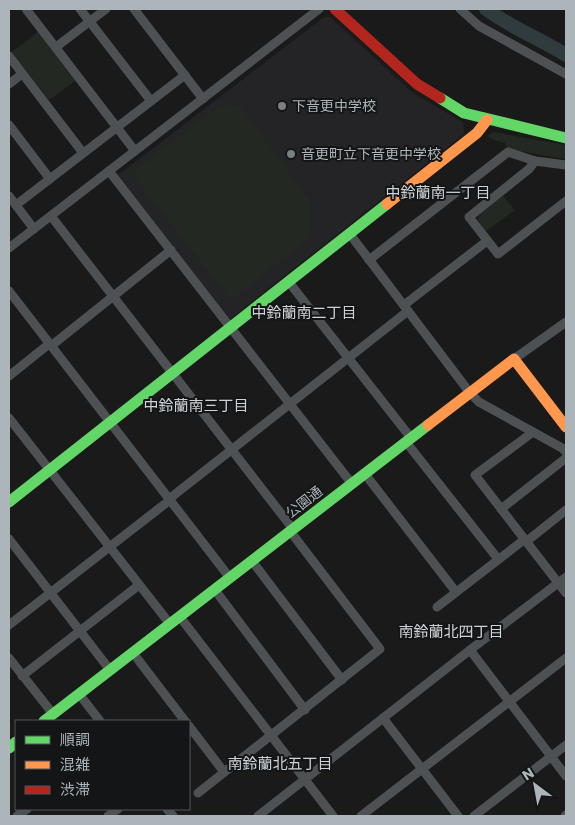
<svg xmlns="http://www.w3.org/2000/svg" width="575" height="825" viewBox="0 0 575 825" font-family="Poppins,'Noto Sans JP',sans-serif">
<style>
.built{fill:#242426}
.green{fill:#232922}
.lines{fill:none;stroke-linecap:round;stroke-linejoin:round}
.river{stroke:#303b3d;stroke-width:14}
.street{stroke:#4e5153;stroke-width:9}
.fast{stroke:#63d668;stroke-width:11}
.slow{stroke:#ff974d;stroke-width:11}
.jam{stroke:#b3261e;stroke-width:11}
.poi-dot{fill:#797f82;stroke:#141516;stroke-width:2}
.labels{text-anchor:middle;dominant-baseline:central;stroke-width:4;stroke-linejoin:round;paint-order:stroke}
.poi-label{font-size:14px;fill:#acb5ba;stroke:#141516;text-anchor:start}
.street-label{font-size:14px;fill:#acb5ba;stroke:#141516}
.neighbourhood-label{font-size:15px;fill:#cdd2d6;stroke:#141516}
</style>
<rect width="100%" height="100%" fill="#1a1a1a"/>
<path class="built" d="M324,17H330L413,93L463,122L464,134L230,319L118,175Z"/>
<g class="green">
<path d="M38,32L75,81L49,100L12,52Z"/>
<path d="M220,105L240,106L309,200V237L231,300L132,174Z"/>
<path d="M493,132L566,145V159L508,149L505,143L494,140L487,136Z"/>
<path d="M503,196L515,210L486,231L478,220L479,215Z"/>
</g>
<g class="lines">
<path class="river" d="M486,9C510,27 540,39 566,55"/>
<g class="street">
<path d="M26,9L135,151"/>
<path d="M80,9L151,101"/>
<path d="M134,9L203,99"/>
<path d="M460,9L479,26L566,74"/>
<path d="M56,47L106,9"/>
<path d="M9,56L83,153"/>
<path d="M9,84L22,74"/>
<path d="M9,125L50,179"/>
<path d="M535,161L529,169L469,217L498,254L566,201"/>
<path d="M109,171L352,484"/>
<path d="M9,196L34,229"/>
<path d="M16,205L185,75"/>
<path d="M51,216L293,529"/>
<path d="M349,233L470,393L479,402L562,448L566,452"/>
<path d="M9,248L319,9"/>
<path d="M369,260L508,152L535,161L566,165"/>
<path d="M288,281L411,438"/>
<path d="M9,291L230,578"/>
<path d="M404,305L487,241"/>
<path d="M51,346L171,250"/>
<path d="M514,359L566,322"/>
<path d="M9,376L49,344"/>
<path d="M9,418L170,624"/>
<path d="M533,432L475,475L566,593"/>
<path d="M406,442L498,559"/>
<path d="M365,474L456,592"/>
<path d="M169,499L408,311"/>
<path d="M501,509L566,458"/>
<path d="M9,539L110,670"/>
<path d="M527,541L566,510"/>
<path d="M252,561L342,680"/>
<path d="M215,590L305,710"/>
<path d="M437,607L525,539"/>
<path d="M180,617L333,816"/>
<path d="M9,625L170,500"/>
<path d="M470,650L566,776"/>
<path d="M133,653L185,721"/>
<path d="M9,658L53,714"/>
<path d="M22,676L139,585"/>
<path d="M79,694L100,721"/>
<path d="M383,718L458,816"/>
<path d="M189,726L224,772"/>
<path d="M198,793L380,649L290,531"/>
<path d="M167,809L173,816"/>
<path d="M17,816L27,809"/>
<path d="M108,816L118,809"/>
<path d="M258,816L470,650L566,577"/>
<path d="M361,816L566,658"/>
<path d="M474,816L566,745"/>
<path d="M565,816L566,815"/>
</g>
<g class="fast">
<path d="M440,98L464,113L566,138"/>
<path d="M9,502L387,204"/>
<path d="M44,721L428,425"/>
<path d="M9,748L16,742"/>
</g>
<g class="slow">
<path d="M387,204L477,133L487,120"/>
<path d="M428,425L514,359L566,427"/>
</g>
<path class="jam" d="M335,9L417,84L440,98"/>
</g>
<g class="poi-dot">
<circle cx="282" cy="106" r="5"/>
<circle cx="291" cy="154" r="5"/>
</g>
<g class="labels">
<g class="poi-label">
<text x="292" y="106">下音更中学校</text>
<text x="301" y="154">音更町立下音更中学校</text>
</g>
<g class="street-label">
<text transform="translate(304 502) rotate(-38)">公園通</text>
</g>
<g class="neighbourhood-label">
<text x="438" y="192">中鈴蘭南一丁目</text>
<text x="304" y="312">中鈴蘭南二丁目</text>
<text x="196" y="405">中鈴蘭南三丁目</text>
<text x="451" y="631">南鈴蘭北四丁目</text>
<text x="280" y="763">南鈴蘭北五丁目</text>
</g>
</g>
<rect width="575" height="825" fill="none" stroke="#acb5ba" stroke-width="20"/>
<rect x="15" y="720" width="175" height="90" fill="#141516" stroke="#515558"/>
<rect x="25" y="736" width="25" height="8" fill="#63d668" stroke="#515558"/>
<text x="60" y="745" font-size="15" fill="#acb5ba">順調</text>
<rect x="25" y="761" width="25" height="8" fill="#ff974d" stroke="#515558"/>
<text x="60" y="770" font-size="15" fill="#acb5ba">混雑</text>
<rect x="25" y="786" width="25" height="8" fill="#b3261e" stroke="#515558"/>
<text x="60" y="795" font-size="15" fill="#acb5ba">渋滞</text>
<g transform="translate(535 785) rotate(328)" stroke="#141516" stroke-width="4" paint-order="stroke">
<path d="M0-4L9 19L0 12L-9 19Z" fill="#acb5ba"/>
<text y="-8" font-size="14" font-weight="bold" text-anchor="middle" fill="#acb5ba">N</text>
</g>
</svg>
